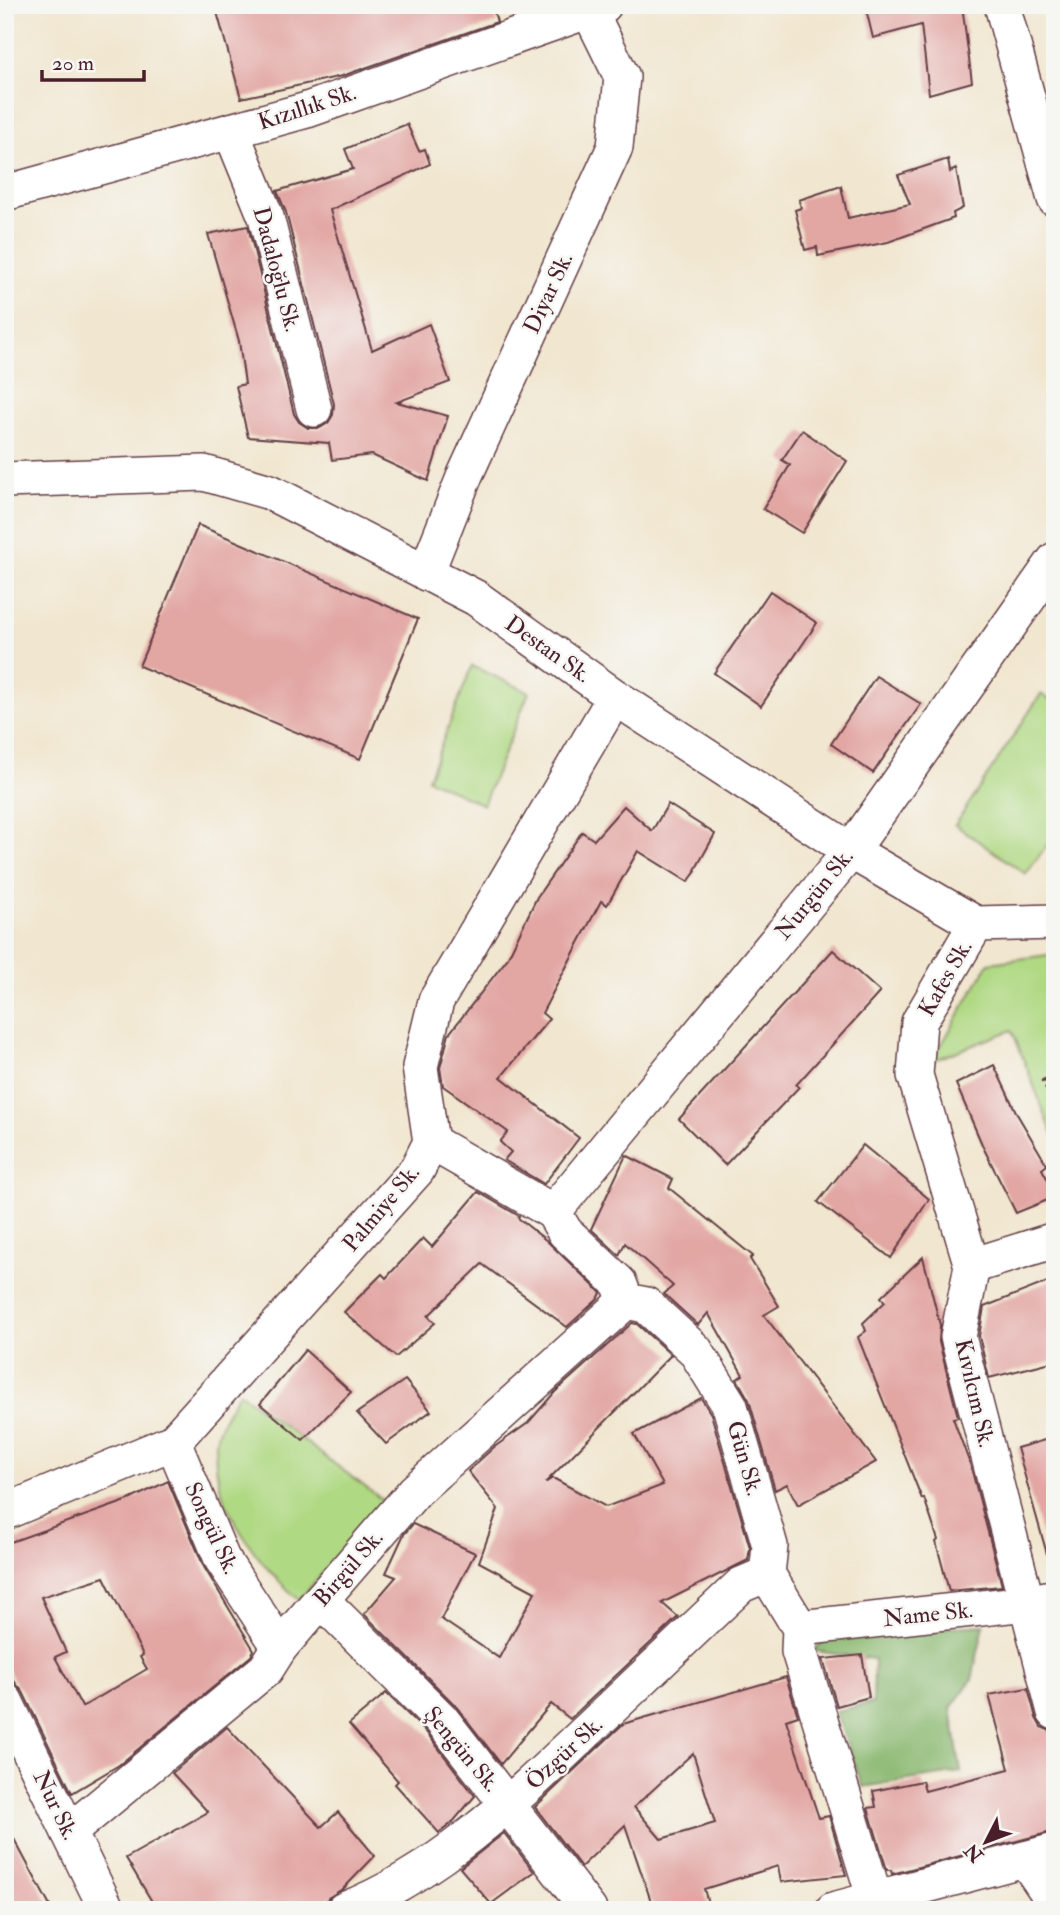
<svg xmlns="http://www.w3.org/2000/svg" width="1060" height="1915" viewBox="0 0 1060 1915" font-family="'IM FELL Double Pica',serif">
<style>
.green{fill:#b0d984;stroke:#7d7c58;stroke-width:2}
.forest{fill:#8cb972;stroke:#6b6c4e;stroke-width:2}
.building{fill:#e2a6a3;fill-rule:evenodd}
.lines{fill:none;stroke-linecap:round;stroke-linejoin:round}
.street-casing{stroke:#633d44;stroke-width:38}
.path{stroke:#633d44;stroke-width:4.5;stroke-dasharray:5 5;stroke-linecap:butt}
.street{stroke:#fff;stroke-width:35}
.labels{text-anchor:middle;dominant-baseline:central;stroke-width:5;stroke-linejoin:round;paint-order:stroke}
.street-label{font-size:23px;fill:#4a1f2b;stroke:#f6f6f2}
</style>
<rect width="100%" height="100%" fill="#f6f6f2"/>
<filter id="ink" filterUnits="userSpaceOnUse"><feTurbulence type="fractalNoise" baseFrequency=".0143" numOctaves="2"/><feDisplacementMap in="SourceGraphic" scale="14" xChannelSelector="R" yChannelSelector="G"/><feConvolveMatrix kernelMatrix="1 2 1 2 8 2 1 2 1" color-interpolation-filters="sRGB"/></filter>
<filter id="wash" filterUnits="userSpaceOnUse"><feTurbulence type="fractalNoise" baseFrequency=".00686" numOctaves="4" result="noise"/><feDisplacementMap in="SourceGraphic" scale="28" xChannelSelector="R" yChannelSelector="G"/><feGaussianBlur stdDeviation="1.57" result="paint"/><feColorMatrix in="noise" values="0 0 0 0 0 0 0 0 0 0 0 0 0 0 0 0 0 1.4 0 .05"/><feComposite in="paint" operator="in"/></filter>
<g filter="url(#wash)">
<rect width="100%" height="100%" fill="#f1e6cf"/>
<g class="green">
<path d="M472,666L529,692L483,805L428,779Z"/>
<path d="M1041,694L1055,703V834L1026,874L955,825Z"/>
<path d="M1055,954V1140L1012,1030L932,1061L989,963Z"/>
<path d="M239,1392L385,1502L299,1600C256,1562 206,1497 217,1436C220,1421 232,1405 239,1392Z"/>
</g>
<path class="forest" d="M984,1625L972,1679L951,1708L961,1772L863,1787L835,1711L873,1703L874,1659L814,1651L827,1635Z"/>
<g id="blocks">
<g class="building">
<path d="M215,5H492L497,22L342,76L241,98Z"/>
<path d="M865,5H962L972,82L929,94L921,25L873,38Z"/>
<path d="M407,124L419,151L425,149L430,164L330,210L372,350L429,324L450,382L397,402L448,416L428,481L372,455L332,460L329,443L248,437L236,386L245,384L239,341L208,234L248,226L294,414L299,422L308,428H320L328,423L333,415L334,404L286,212L277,191L353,169L345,149Z"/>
<path d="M948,159L950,172L956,169L963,208L953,213L954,218L888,242L818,256L817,247L805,250L795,210L801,208L799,200L841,186L848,218L910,204L898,175Z"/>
<path d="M802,430L847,461L802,533L763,509L790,465L782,460Z"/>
<path d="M198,525L418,619L360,759L139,666Z"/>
<path d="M770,591L817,623L761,706L714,673Z"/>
<path d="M876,676L921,704L873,773L831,744Z"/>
<path d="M668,804L715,834L695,870L696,871L688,882L638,851L607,905L601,901L542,1013L549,1019L501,1077L579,1138L544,1184L504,1160L511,1152L500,1142L508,1132L443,1086L440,1068L449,1034L507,959L537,897L582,832L594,840L624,806L652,831Z"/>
<path d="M833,950L880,992L796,1085L799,1087L725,1165L679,1119Z"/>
<path d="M994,1065L1017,1114L1047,1165L1042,1169L1055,1193V1197L1016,1213L984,1149L956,1084Z"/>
<path d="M863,1145L929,1199L891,1258L818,1202Z"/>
<path d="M626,1155L673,1179L669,1188L753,1256L750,1259L779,1306L764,1315L876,1462L798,1505L787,1484L775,1490L749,1400L737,1379L743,1375L708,1313L698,1325L664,1294L673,1286L625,1243L619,1255L591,1229Z"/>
<path d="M478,1192L519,1216L518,1218L547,1241L601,1293L598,1299L567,1327L482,1264L428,1316L435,1323L396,1357L344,1312L382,1274L386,1278L423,1238L432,1247Z"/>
<path d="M923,1257L940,1325L939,1342L958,1417L953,1418L971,1467L1002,1586L949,1591L936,1542L938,1540L924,1498L922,1499L858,1337L866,1331L863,1323L885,1302L881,1297Z"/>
<path d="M1055,1279V1361L989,1378L979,1336L984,1307Z"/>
<path d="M632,1323L637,1324L671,1355L545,1483L553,1478L606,1507L663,1485L634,1434L701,1398L711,1414L750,1548L748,1560L662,1603L678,1617L570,1719L551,1704L501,1764L455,1705L364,1614L396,1577L386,1573L404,1534L413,1524L475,1553L441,1619L499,1658L535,1592L479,1562L498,1509L468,1471L493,1448L528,1423L555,1392Z"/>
<path d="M305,1350L351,1392L303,1440L260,1404Z"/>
<path d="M405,1380L431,1411L386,1444L357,1413Z"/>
<path d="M1055,1437V1552L1047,1554L1017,1448Z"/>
<path d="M168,1481L204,1567L254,1650L251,1656L119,1765L72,1793L23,1692L16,1684L5,1664V1544L129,1500ZM104,1577L143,1655L140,1657L147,1669L82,1707L55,1657L66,1652L41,1597Z"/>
<path d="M862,1655L869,1697L837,1706L823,1659Z"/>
<path d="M786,1677L798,1716L786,1720L819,1818L829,1816L846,1875L781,1882L778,1866L704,1889L710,1910H654L625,1825L581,1867L535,1807L623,1724ZM693,1753L715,1823L661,1839L634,1807Z"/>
<path d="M1028,1688L1036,1718L1041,1727L1053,1732L1055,1738V1831L892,1874L891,1870H887L868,1808L876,1807L873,1791L922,1781L925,1791L1009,1769L989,1695Z"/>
<path d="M386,1693L426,1732L475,1796L452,1823L439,1833L395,1784L398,1781L349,1724Z"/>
<path d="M227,1727L321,1827L338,1812L375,1856L344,1888L328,1898L325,1905L317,1910H157L126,1858L208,1812L172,1773Z"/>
<path d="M5,1822L52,1910H5Z"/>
<path d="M504,1833L534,1872L491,1904L460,1868Z"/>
</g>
</g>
</g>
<g filter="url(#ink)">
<use href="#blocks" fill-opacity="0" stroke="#633d44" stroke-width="2"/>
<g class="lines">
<defs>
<g id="street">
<path d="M1002,5L1055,199"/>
<path d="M231,131L266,217L314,409"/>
<path d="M5,193L307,110L604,5"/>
<path d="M5,480L204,473L270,492L476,598L615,697L851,851L976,924L1055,922"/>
<path d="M426,573L465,475L615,147L622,77L589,10"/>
<path d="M976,924L919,1022L915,1075L972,1266L958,1337L1055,1712"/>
<path d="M431,1142L553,1212L565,1232L619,1283L626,1301L646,1305L695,1350L730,1406L770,1546L767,1574L800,1628L799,1651L875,1899"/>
<path d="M553,1212L851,851L1055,560"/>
<path d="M972,1266L1055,1240"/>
<path d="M173,1442L222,1559L280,1647"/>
<path d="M5,1512L173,1442L417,1170L431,1142L420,1067L436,1001L615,697"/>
<path d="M321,1600L441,1719L589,1910"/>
<path d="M800,1628L1028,1603L1055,1597"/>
<path d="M5,1701L107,1910"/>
<path d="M69,1832L266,1669L280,1647L415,1491L626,1301"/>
<path d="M1025,1859L1055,1903"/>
<path d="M344,1910C439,1873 518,1796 590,1728C640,1680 691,1633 741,1585L767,1574"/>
<path d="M833,1910L1055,1851"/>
</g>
</defs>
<use href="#street" class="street-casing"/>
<path class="path" d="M1055,1075L1043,1081L1055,1105"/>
<use href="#street" class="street"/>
</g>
</g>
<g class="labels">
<g class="street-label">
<text transform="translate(307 107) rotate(-18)">Kızıllık Sk.</text>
<text transform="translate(277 269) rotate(75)">Dadaloğlu Sk.</text>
<text transform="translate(548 293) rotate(-65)">Diyar Sk.</text>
<text transform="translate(548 649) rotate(35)">Destan Sk.</text>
<text transform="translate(814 894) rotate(-51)">Nurgün Sk.</text>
<text transform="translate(945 978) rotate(-60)">Kafes Sk.</text>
<text transform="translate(381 1208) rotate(-50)">Palmiye Sk.</text>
<text transform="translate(975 1393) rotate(77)">Kıvılcım Sk.</text>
<text transform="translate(745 1458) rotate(74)">Gün Sk.</text>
<text transform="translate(212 1528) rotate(65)">Songül Sk.</text>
<text transform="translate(348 1568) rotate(-49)">Birgül Sk.</text>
<text transform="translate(928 1614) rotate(-6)">Name Sk.</text>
<text transform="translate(462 1749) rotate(50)">Şengün Sk.</text>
<text transform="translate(564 1753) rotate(-43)">Özgür Sk.</text>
<text transform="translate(56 1805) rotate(64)">Nur Sk.</text>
</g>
</g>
<rect width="1060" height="1915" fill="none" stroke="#f6f6f2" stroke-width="28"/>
<g transform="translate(986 1842) rotate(228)" stroke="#f6f6f2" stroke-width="5" paint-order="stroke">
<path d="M0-5L12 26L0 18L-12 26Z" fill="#4a1f2b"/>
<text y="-10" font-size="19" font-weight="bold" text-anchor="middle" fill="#4a1f2b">N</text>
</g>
<path d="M42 70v10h102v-10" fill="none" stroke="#4a1f2b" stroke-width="3.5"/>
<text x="52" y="70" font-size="21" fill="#4a1f2b" stroke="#f6f6f2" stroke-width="5" paint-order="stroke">20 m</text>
</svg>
